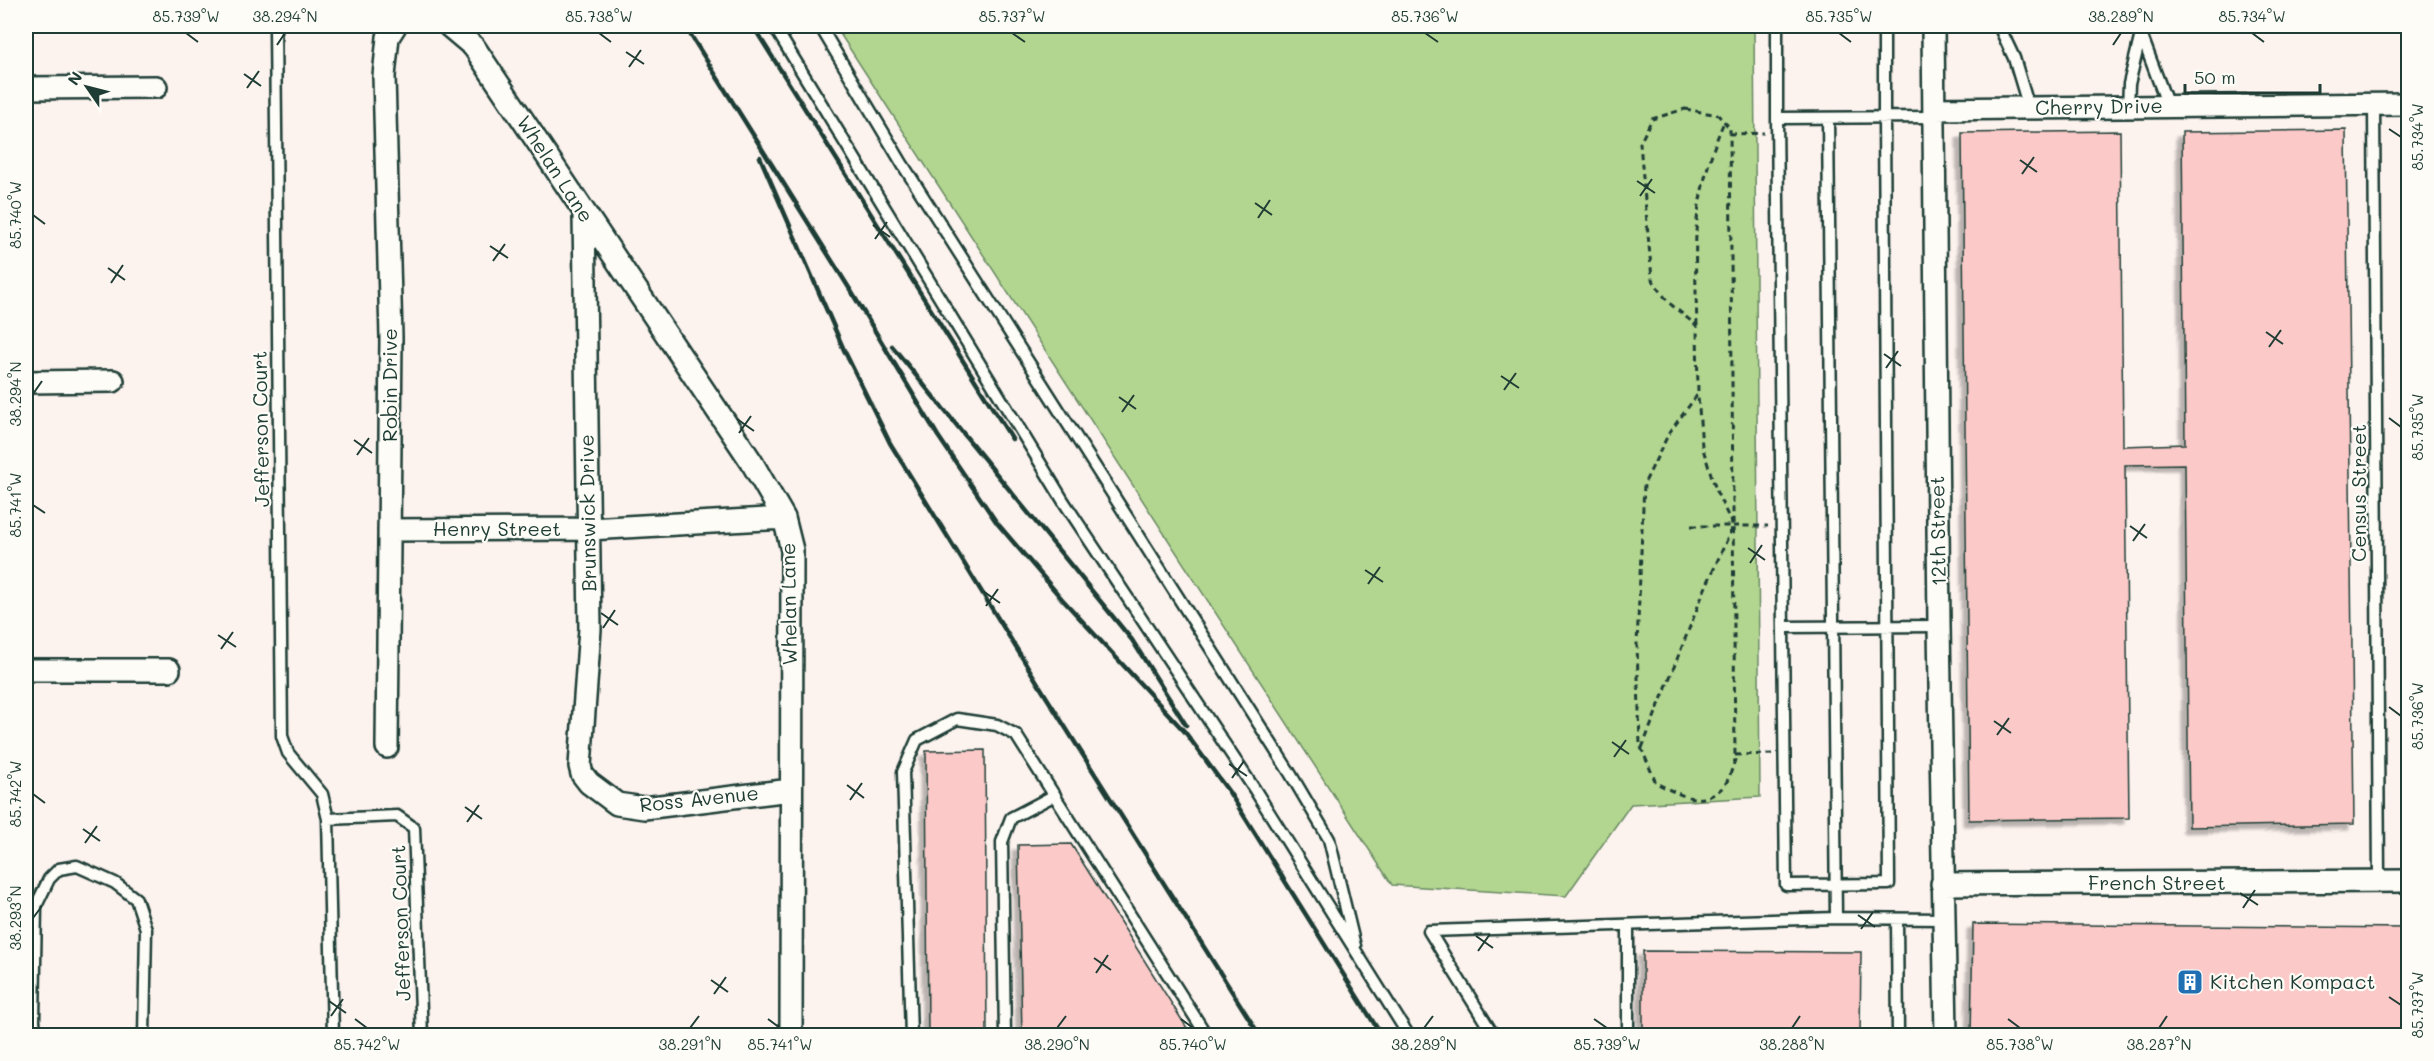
<svg xmlns="http://www.w3.org/2000/svg" width="2434" height="1061" viewBox="0 0 2434 1061" font-family="Mali,sans-serif">
  <style>
    .green { fill: #b2d590; stroke: #688962; stroke-width: 1.5 }
    .building { fill: #fac9c8; stroke: #1f3d34; stroke-width: 1.5; filter: url(#shadow) }
    .lines { fill: none; stroke-linecap: round; stroke-linejoin: round }
    .service-casing { stroke: #1f3d34; stroke-width: 15 }
    .minor-casing { stroke: #1f3d34; stroke-width: 26 }
    .path { stroke: #1f3d34; stroke-width: 3; stroke-dasharray: 6 4.5; stroke-linecap: butt }
    .service { stroke: #fdfcf7; stroke-width: 10 }
    .minor { stroke: #fdfcf7; stroke-width: 21 }
    .rail { stroke: #1f3d34; stroke-width: 4.5 }
    .ticks { fill: none; stroke: #1f3d34; stroke-width: 2 }
    .labels { text-anchor: middle; stroke-width: 4.5; stroke-linejoin: round; paint-order: stroke }
    .street-label { font-size: 20px; fill: #1f3d34; stroke: #fdfcf7 }
    .poi-label { font-size: 20px; fill: #1f3d34; stroke: #fdfcf7; text-anchor: start }
    .neatline { fill: none; stroke: #1f3d34; stroke-width: 2 }
    .ticks-label { font-size: 15px; text-anchor: middle; fill: #1f3d34 }
  </style>
  <defs>
    <filter id="shadow"><feDropShadow dx="-5.5" dy="5.5" stdDeviation="1.5" flood-color="#0004"/></filter>
  </defs>
  <rect width="100%" height="100%" fill="#fcf2ee"/>
  <filter id="ink" filterUnits="userSpaceOnUse"><feTurbulence type="fractalNoise" baseFrequency=".0167" numOctaves="2"/><feDisplacementMap in="SourceGraphic" scale="12" xChannelSelector="R" yChannelSelector="G"/><feConvolveMatrix kernelMatrix="1 2 1 2 8 2 1 2 1" color-interpolation-filters="sRGB"/></filter>
  <g filter="url(#ink)">
    <path class="green" d="M835,26H1754L1760,797L1631,804L1566,896L1392,885Z"/>
    <path class="building" d="M2346,130L2354,824L2189,827L2185,464L2125,465L2129,818L1969,820L1962,133L2120,131L2123,446L2185,444L2182,132Z
      M985,750L987,1036H928L926,751Z
      M1071,844L1192,1036H1022L1018,845Z
      M1973,924L2408,928V1036H1971Z
      M1643,951L1861,952L1860,1036H1643Z"/>
    <g class="lines">
      <g class="service-casing">
        <path id="service" d="M275,26L282,736L288,753L322,794L328,819L333,1036
          M774,26L1064,502L1255,790L1409,1036
          M820,26L903,165L1290,773L1329,839L1355,946
          M1884,26V117L1889,884L1786,885L1777,118L1934,117
          M1999,26L2014,58L2029,108
          M2374,104L2379,882
          M2128,107L2129,84L2141,34L2168,106
          M1777,118V26
          M1828,118L1836,918L1943,919
          M1783,627L1939,626
          M328,819L397,816L414,828L422,1036
          M1897,919L1898,1036
          M1628,925V1036
          M36,1036L34,1021L36,906L49,879L59,869L77,866L115,883L136,899L146,929L144,1036
          M911,1036L903,772L917,740L957,719L997,725L1016,735L1207,1036
          M1005,1036L1002,842L1011,818L1055,795
          M1494,1036L1429,931L1836,918"/>
      </g>
      <g class="minor-casing">
        <path id="minor" d="M449,26L474,47L751,461L784,518L792,550L791,1036
          M1933,26L1939,626L1946,1036
          M26,88L156,87
          M1934,109L2408,104
          M584,215L590,629L580,766L582,774L589,783L617,804L644,808L791,790
          M26,382L113,381
          M389,530L589,529L784,518
          M26,670H169
          M387,747L391,337L384,76L388,37L395,26
          M1942,884L2408,881"/>
      </g>
      <path class="path" d="M1685,109L1718,115L1730,128L1735,760C1732,768 1729,781 1723,787C1701,809 1679,794 1656,783L1640,745L1637,644L1644,484L1669,433L1698,394L1697,326L1668,302L1652,279L1640,143L1652,119Z
        M1730,134L1764,133
        M1697,326C1696,295 1695,264 1696,234C1697,200 1710,153 1724,122
        M1691,526H1768
        M1642,748L1704,591L1733,526L1717,493L1702,446L1698,396
        M1735,755L1772,754"/>
      <use href="#service" class="service"/>
      <use href="#minor" class="minor"/>
      <path class="rail" d="M685,26L851,291L938,436L997,523L1062,599L1185,732L1229,792L1382,1036
        M753,26L1012,439
        M760,157L844,350L890,443L1047,698L1260,1036
        M892,346L1132,640L1186,725"/>
    </g>
  </g>
  <path class="ticks" d="M186,33L198,42M599,33L611,42M1012,33L1025,42M1425,33L1438,42M1839,33L1851,42M2252,33L2264,42M277,45L285,33M2113,45L2121,33M626,52L644,64M629,67L641,50M244,74L261,86M247,88L259,71M2389,129L2401,137M2020,160L2037,172M2022,174L2034,157M1637,181L1655,193M1640,196L1652,179M1255,203L1272,215M33,215L45,224M1258,218L1270,200M873,225L890,237M875,239L887,222M490,246L508,258M493,261L505,244M108,268L125,280M111,283L123,265M2266,332L2283,344M2269,347L2281,330M1884,354L1901,366M1886,368L1898,351M1501,376L1519,388M1504,390L1516,373M33,394L42,381M1119,397L1136,409M1122,412L1134,395M2389,418L2401,427M737,419L754,431M739,433L751,416M354,440L372,453M357,455L369,438M33,505L45,513M2130,526L2147,538M2133,541L2145,524M1748,548L1765,560M1750,563L1762,545M1365,570L1383,582M1368,584L1380,567M983,591L1000,603M986,606L998,589M601,613L618,625M603,628L615,610M218,635L236,647M221,649L233,632M2389,707L2401,716M1994,721L2011,733M1997,735L2009,718M1612,742L1629,754M1614,757L1626,740M1229,764L1247,776M1232,778L1244,761M847,785L864,798M33,794L45,803M850,800L862,783M465,807L482,819M467,822L479,805M83,829L100,841M85,843L97,826M2240,893L2258,905M2243,908L2255,890M1858,915L1875,927M33,918L42,906M1861,929L1873,912M1476,936L1493,948M1478,951L1490,934M1094,958L1111,970M1096,973L1108,955M711,980L728,992M714,994L726,977M2389,997L2401,1005M329,1001L346,1013M331,1016L343,999M355,1019L367,1028M768,1019L780,1028M1181,1019L1193,1028M1594,1019L1607,1028M2008,1019L2020,1028M690,1028L699,1016M1057,1028L1066,1016M1424,1028L1433,1016M1792,1028L1800,1016M2159,1028L2167,1016"/>
  <defs>
    <g id="building-square" transform="scale(1.35)"><rect x="-9" y="-9" width="18" height="18" rx="4" fill="#1f6fb2" stroke="#fdfcf7"/><path d="M-4-6H4V6H1V3H-1V6H-4ZM-2.5-4.3h1.7v1.8h-1.7ZM.8-4.3h1.7v1.8H.8ZM-2.5-1h1.7V.8h-1.7ZM.8-1h1.7V.8H.8Z" fill="#fff"/></g>
  </defs>
  <g fill-rule="evenodd">
    <use href="#building-square" x="2190" y="982"/>
  </g>
  <g class="labels">
    <g class="street-label">
      <text transform="translate(2099 107) rotate(-1)" y="7">Cherry Drive</text>
      <text transform="translate(555 169) rotate(57)" y="7">Whelan Lane</text>
      <text transform="translate(390 385) rotate(-90)" y="7">Robin Drive</text>
      <text transform="translate(261 429) rotate(-91)" y="7">Jefferson Court</text>
      <text transform="translate(2359 493) rotate(-90)" y="7">Census Street</text>
      <text transform="translate(588 513) rotate(-91)" y="7">Brunswick Drive</text>
      <text x="497" y="536">Henry Street</text>
      <text transform="translate(1938 531) rotate(-91)" y="7">12th Street</text>
      <text transform="translate(789 604) rotate(-91)" y="7">Whelan Lane</text>
      <text transform="translate(699 799) rotate(-6)" y="7">Ross Avenue</text>
      <text x="2157" y="890">French Street</text>
      <text transform="translate(401 923) rotate(-92)" y="7">Jefferson Court</text>
    </g>
    <g class="poi-label">
      <text x="2210" y="989">Kitchen Kompact</text>
    </g>
  </g>
  <rect width="2434" height="1061" fill="none" stroke="#fdfcf7" stroke-width="66"/>
  <g transform="translate(87 87) rotate(305)" stroke="#fdfcf7" stroke-width="4.5" paint-order="stroke">
  <path d="M0-4.5L10 22L0 15L-10 22Z" fill="#1f3d34"/>
  <text y="-9" font-size="16" font-weight="bold" text-anchor="middle" fill="#1f3d34">N</text>
  </g>
  <path d="M2185 84v9h135v-9" fill="none" stroke="#1f3d34" stroke-width="3"/>
  <text x="2194" y="84" font-size="18" fill="#1f3d34" stroke="#fdfcf7" stroke-width="4.5" paint-order="stroke">50 m</text>
  <rect x="33" y="33" width="2368" height="995" class="neatline"/>
  <g class="ticks-label">
    <text x="186" y="22">85.739°W</text>
    <text x="285" y="22">38.294°N</text>
    <text x="599" y="22">85.738°W</text>
    <text x="1012" y="22">85.737°W</text>
    <text x="1425" y="22">85.736°W</text>
    <text x="1839" y="22">85.735°W</text>
    <text x="2121" y="22">38.289°N</text>
    <text x="2252" y="22">85.734°W</text>
    <text transform="translate(2418 137) rotate(-90)" y="5">85.734°W</text>
    <text transform="translate(16 215) rotate(-90)" y="5">85.740°W</text>
    <text transform="translate(16 394) rotate(-90)" y="5">38.294°N</text>
    <text transform="translate(2418 427) rotate(-90)" y="5">85.735°W</text>
    <text transform="translate(16 505) rotate(-90)" y="5">85.741°W</text>
    <text transform="translate(2418 716) rotate(-90)" y="5">85.736°W</text>
    <text transform="translate(16 794) rotate(-90)" y="5">85.742°W</text>
    <text transform="translate(16 918) rotate(-90)" y="5">38.293°N</text>
    <text transform="translate(2418 1005) rotate(-90)" y="5">85.737°W</text>
    <text x="367" y="1050">85.742°W</text>
    <text x="690" y="1050">38.291°N</text>
    <text x="780" y="1050">85.741°W</text>
    <text x="1057" y="1050">38.290°N</text>
    <text x="1193" y="1050">85.740°W</text>
    <text x="1424" y="1050">38.289°N</text>
    <text x="1607" y="1050">85.739°W</text>
    <text x="1792" y="1050">38.288°N</text>
    <text x="2020" y="1050">85.738°W</text>
    <text x="2159" y="1050">38.287°N</text>
  </g>
</svg>
